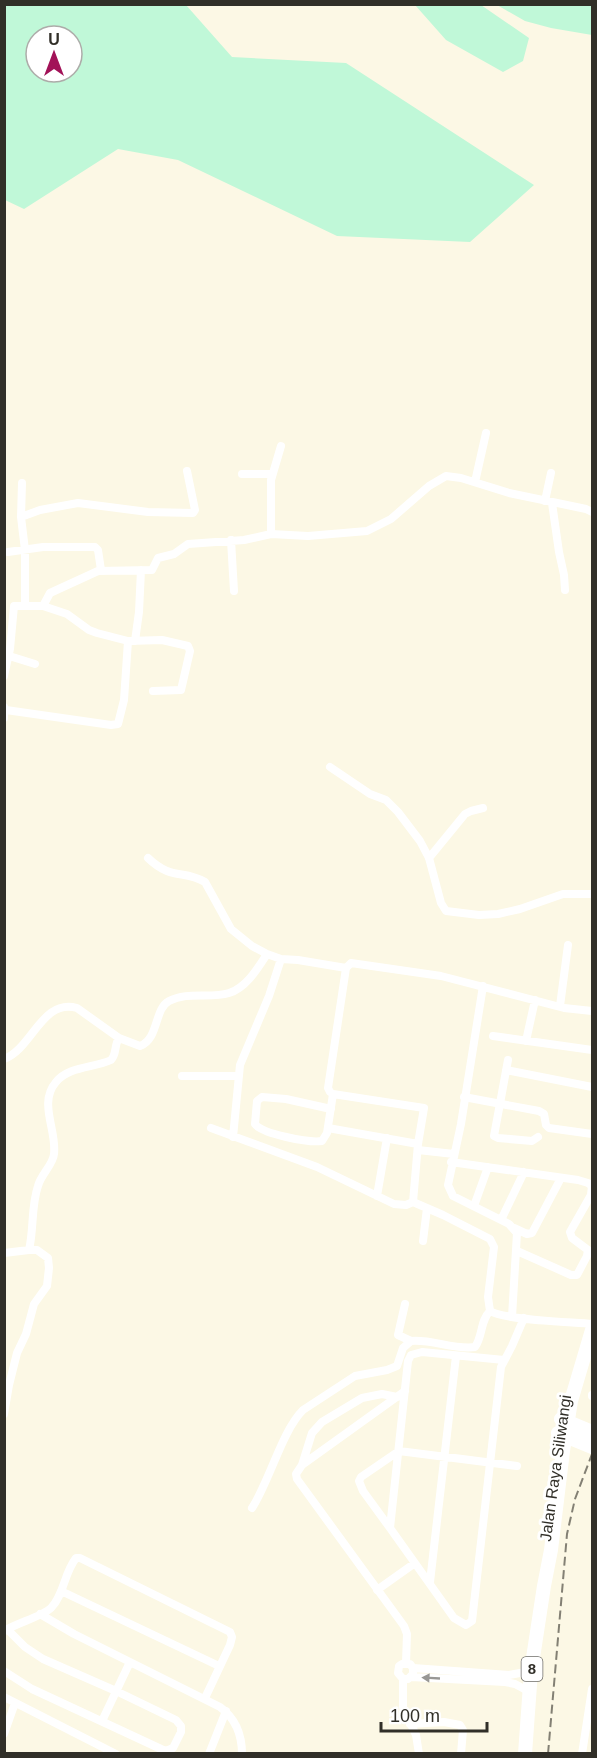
<svg xmlns="http://www.w3.org/2000/svg" width="597" height="1758" viewBox="0 0 597 1758" font-family="Helvetica,sans-serif">
  <style>
    .green { fill: #c0f8d8; fill-rule: evenodd }
    .lines { fill: none; stroke-linecap: round; stroke-linejoin: round }
    .street { stroke: #fff; stroke-width: 8 }
    .highway { stroke: #fff; stroke-width: 14 }
    .rail { stroke: #838074; stroke-width: 2; stroke-dasharray: 9 4.5; stroke-linecap: butt }
    .oneway { fill: #989794 }
    .labels { text-anchor: middle; stroke-width: 6; stroke-linejoin: round; paint-order: stroke }
    .shield { fill: #fff; stroke: #6f6d68; stroke-width: 1.5 }
    .shield-label { font-size: 15px; font-weight: bold; fill: #312f28 }
    .street-label { font-size: 16px; fill: #312f28; stroke: #fff }
  </style>
  <rect width="100%" height="100%" fill="#fcf8e5"/>
  <path class="green" d="M4,5H186L232,57L346,63L534,185L470,242L337,236L178,160L118,149L24,209L5,200ZM36,36H72V72H36Z
    M464,5H481L529,38L523,61L503,72L446,40L415,5Z
    M497,5H592V35L551,28L525,21Z"/>
  <g class="lines">
    <path class="street" d="M242,474H272
      M475,482L486,433
      M22,483L21,517L25,550V605
      M545,501L551,473
      M552,503L559,552L564,575L565,590
      M21,517L40,510L78,503L148,512L193,513L195,510L187,471
      M271,534V480L281,446
      M231,540L234,591
      M8,552L43,547H95L98,550L101,570
      M43,606L67,614L89,630L97,633L128,641L162,640L188,646L190,651L181,690L153,691
      M135,641L139,612L141,570
      M6,655L35,664
      M4,676L10,649L14,606H43L50,593L98,571L152,570L158,558L174,554L188,544L244,540L271,534L308,536L367,531L391,519L429,486L446,476L461,478L509,493L586,509L592,512
      M4,707V718
      M6,710L111,725L118,724L124,700L128,641
      M330,767L370,794L386,800L398,812L420,841L429,858L441,903L446,911L479,915L498,914L520,909L563,894H592
      M148,858C172,881 183,869 205,882L231,929L252,946L267,954
      M429,858L465,814L471,811L483,808
      M483,986L461,1124L448,1185L453,1196L509,1224L517,1233L512,1317
      M560,1006L568,945
      M592,1011L564,1008L441,976L351,963L346,968L328,1088L330,1092L333,1094L424,1108L418,1144L413,1202L443,1215L490,1239L494,1247L488,1297L490,1311C504,1320 572,1322 592,1324
      M493,1036L592,1050
      M526,1041L535,1000
      M4,1059C32,1049 42,998 77,1008L119,1038L140,1046C159,1039 154,1009 169,1001C188,991 210,999 229,993C246,988 258,968 267,954L281,959L298,960L346,968
      M508,1060L494,1136L498,1138L532,1141L538,1137
      M506,1070L592,1087
      M182,1076H238
      M464,1097L539,1111L544,1114L546,1125L549,1128L592,1134
      M331,1109L286,1099L262,1097L257,1101L255,1124C262,1134 309,1143 322,1141L327,1133L333,1094
      M211,1128L317,1167L394,1204L406,1205L413,1202
      M328,1128L418,1144
      M233,1137L240,1065L269,996L281,959
      M418,1150L454,1154
      M451,1162L578,1180L588,1183L592,1186L591,1195L570,1232L572,1238L588,1250L587,1256L577,1275H571L517,1251
      M377,1196L387,1138
      M474,1206L488,1167
      M501,1220L524,1172
      M514,1228L527,1234L532,1233L561,1178
      M423,1241L427,1208
      M4,1253L29,1250
      M405,1304L398,1335L411,1341
      M504,1360L422,1352L411,1355L408,1361L390,1528L454,1618L466,1625L472,1621L501,1367L512,1346L524,1318
      M405,1391L302,1465L296,1474L297,1479L404,1626L407,1634L406,1663
      M592,1396V1395
      M4,1414L9,1385L17,1353L26,1334L34,1304L47,1286L49,1268L48,1258L37,1250H29C34,1229 31,1206 38,1186C41,1174 53,1165 54,1154C57,1130 38,1103 56,1082C69,1066 94,1068 111,1060C117,1054 114,1045 119,1038
      M302,1465L312,1433L322,1422L362,1398L382,1394L397,1397
      M252,1508C270,1480 282,1431 303,1410L355,1376L387,1370L397,1366L403,1348L411,1341C432,1339 454,1350 475,1347C483,1336 480,1321 490,1311
      M390,1528L363,1491L359,1481L361,1477L399,1451L517,1466
      M430,1582L456,1356
      M377,1590L415,1563
      M61,1591L219,1666
      M40,1614L74,1634L220,1707C235,1718 242,1735 242,1754
      M4,1631C17,1623 43,1616 51,1608C64,1595 64,1573 76,1558H80L230,1632L232,1637L230,1645L205,1698
      M413,1668L509,1675L531,1671
      M4,1671L32,1689L161,1749L166,1751L173,1748L181,1732V1726L176,1720L116,1691L43,1659L25,1647L7,1629
      M411,1677L505,1682L515,1684L530,1692
      M403,1679H408L413,1674V1668L410,1664H402L399,1666L398,1673L403,1679V1707L416,1735L419,1754
      M4,1697L116,1754
      M102,1721L130,1662
      M410,1724L444,1722L460,1725L463,1730L461,1754
      M4,1734L15,1703
      M209,1754L226,1711
      M582,1754L592,1689"/>
    <path class="highway" d="M561,1419L592,1432
      M558,1433L592,1447
      M525,1754L531,1671L544,1586L551,1550L563,1451L571,1401L592,1330"/>
    <path class="rail" d="M548,1754L567,1534L575,1499L592,1454"/>
  </g>
  <defs><path id="oneway-solid" d="M-6-.8H1V-3.2L6.5 0L1 3.2V.8H-6Z" transform="scale(1.5)"/></defs>
  <use class="oneway" href="#oneway-solid" transform="translate(431 1678) rotate(-177)"/>
  <g class="labels">
    <rect class="shield" x="521.5" y="1657" width="21" height="24" rx="4.5"/>
    <g class="shield-label">
      <text x="532" y="1674">8</text>
    </g>
    <g class="street-label">
      <text transform="translate(555 1468) rotate(-82)" y="6">Jalan Raya Siliwangi</text>
    </g>
  </g>
  <rect width="597" height="1758" fill="none" stroke="#312f28" stroke-width="12"/>
  <g transform="translate(54 54)"><circle r="28" fill="#ffffff" stroke="#adaca9" stroke-width="1.5"/>
  <path d="M0-4.5L10 22L0 15L-10 22Z" fill="#a21258"/>
  <text y="-9" font-size="16" font-weight="bold" text-anchor="middle" fill="#312f28">U</text>
  </g>
  <path d="M381 1722v9h106v-9" fill="none" stroke="#312f28" stroke-width="3"/>
  <text x="390" y="1722" font-size="18" fill="#312f28" stroke="#ffffff" stroke-width="4.5" paint-order="stroke">100 m</text>
</svg>
